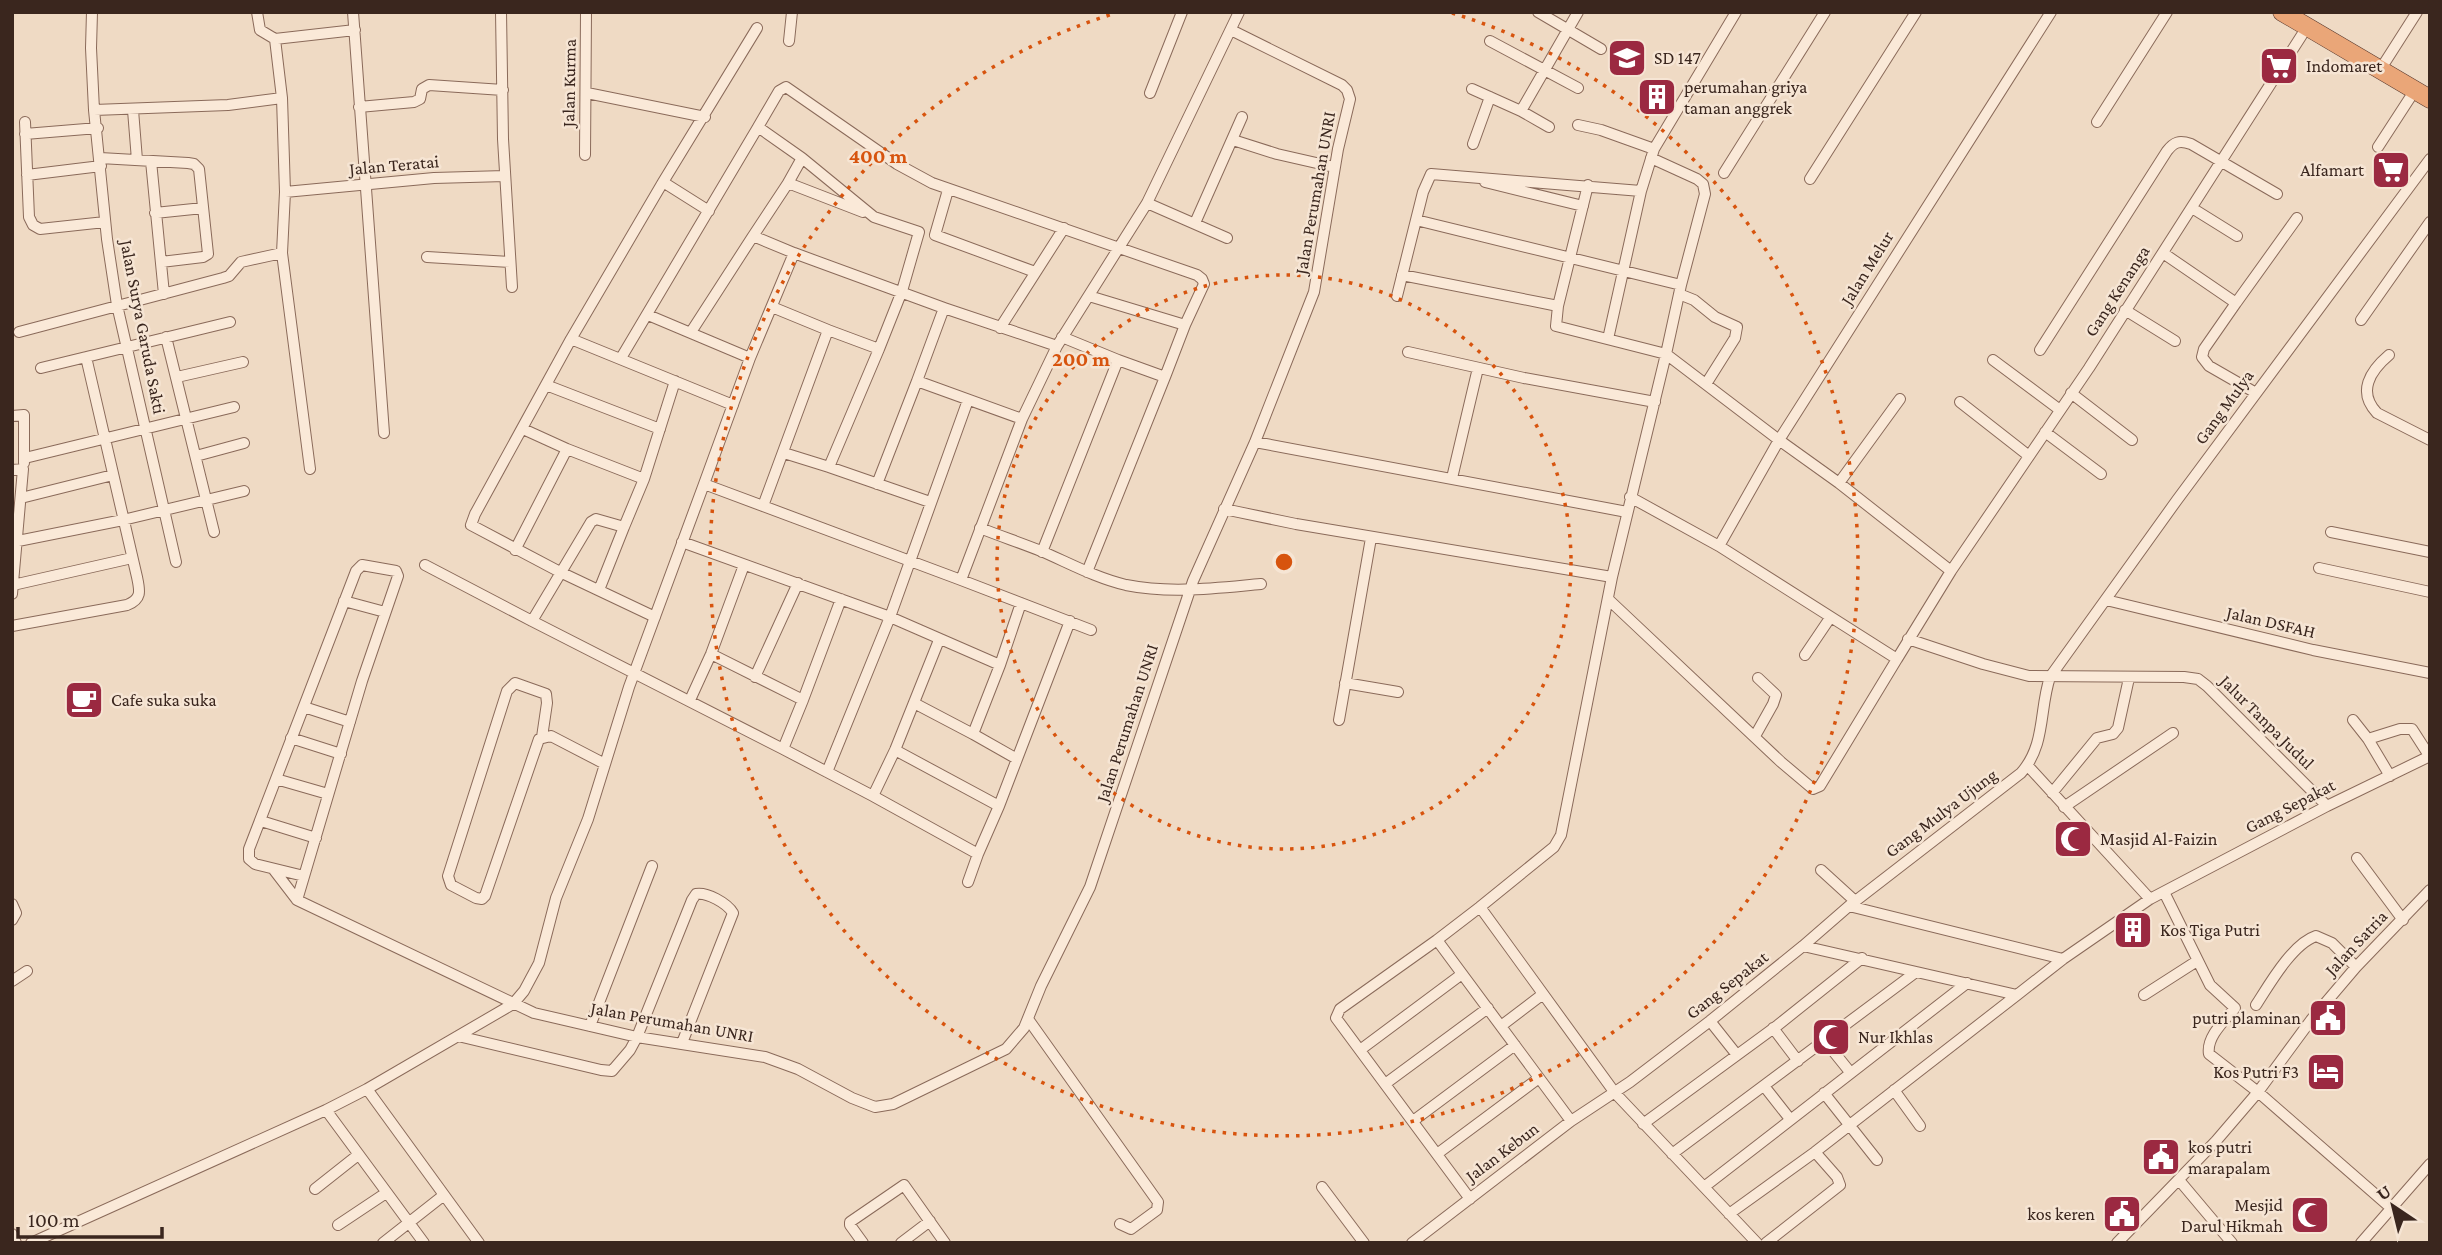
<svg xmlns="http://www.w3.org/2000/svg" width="2442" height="1255" viewBox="0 0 2442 1255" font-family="'Crimson Pro',serif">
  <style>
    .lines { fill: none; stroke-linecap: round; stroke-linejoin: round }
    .minor-casing { stroke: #8a6a5a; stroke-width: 12 }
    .trunk-casing { stroke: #58392e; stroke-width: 19 }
    .minor { stroke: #fae9d8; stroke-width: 10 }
    .trunk { stroke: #eaa678; stroke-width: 18 }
    .ring { fill: none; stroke: #d7540e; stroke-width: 3.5; stroke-dasharray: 3.5 7 }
    .labels { text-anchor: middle; stroke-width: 5; stroke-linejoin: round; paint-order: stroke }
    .poi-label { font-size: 18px; fill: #3a261e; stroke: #f6e5d4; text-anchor: start }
    .street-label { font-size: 18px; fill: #3a261e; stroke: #f6e5d4 }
    .centre { fill: #d7540e; stroke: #f6e5d4; stroke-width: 3.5 }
    .ring-label { font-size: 21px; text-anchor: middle; font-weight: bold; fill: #d7540e; stroke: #f6e5d4; stroke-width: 5; stroke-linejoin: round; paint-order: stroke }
  </style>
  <rect width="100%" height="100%" fill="#efdac4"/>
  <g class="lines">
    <g class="minor-casing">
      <path id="minor" d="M92,12L91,48L94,110L107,239L117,305L176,562
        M257,12L260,30L275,39L355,30
        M353,12L384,433
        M501,12L503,139L512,287
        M1538,12L1601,49
        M275,39L282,98L285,192L282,253L310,469
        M789,41L792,12
        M1490,41L1578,88
        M2380,70L2417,12
        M1472,89L1521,111L1578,12
        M587,93L705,117
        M1150,93L1182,12
        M359,107L414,102L420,99L422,89L429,85L503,90
        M94,110L228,105L282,98
        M133,110L137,160
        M1521,111L1549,127
        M25,122L29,217L33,225L40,229L105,222
        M2097,122L2167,12
        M1578,125L1601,130L1654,149
        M758,127L779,91L786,87L897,164L932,183L1197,275L1202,279L1204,284L1185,325L1165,377
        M25,134L98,128
        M1233,140L1277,154L1334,167
        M1473,144L1490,97
        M2378,147L2415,90
        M585,155L586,12
        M100,158L188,163L194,164L199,169L208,254L203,257L161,262
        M151,161L164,294
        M1724,173L1825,12
        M27,175L101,166
        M1810,179L1916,12
        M663,182L709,211
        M1485,182L1583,206
        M788,183L802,158
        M1588,185L1558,306L1556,326L1666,354L1779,440L1839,483L1951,571L1897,659
        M948,190L935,235L1035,272
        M285,192L434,178L505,176
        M1147,203L1227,238
        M2192,208L2237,236
        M155,213L203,208
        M1416,220L1681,285
        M1195,223L1242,117
        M753,236L788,183L863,212
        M2163,253L2236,303L2297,218
        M427,257L510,262
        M1402,275L1558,306
        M1679,294L1694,300L1715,317L1737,327L1735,338L1706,384
        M1089,296L1185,325
        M1397,296L1423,192L1431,174L1641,191
        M2236,303L2204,349L2202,357L2209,366L2256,393
        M772,307L828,330
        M2125,310L2175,341
        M648,315L750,358
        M2361,320L2430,222
        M1000,328L1064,228
        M19,332L223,278L229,276L241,262L282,253
        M691,332L753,236L794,253
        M166,337L214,532
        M571,339L475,514L471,525L560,572L655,617
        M1608,339L1641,191L1654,149L1736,12
        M2040,350L2167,151C2174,142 2179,140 2191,144L2277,194
        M1408,352L1524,378L1655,402
        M2389,355C2370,371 2357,392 2377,413L2430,440
        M621,358L758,127L802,158L874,217L919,232L902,291L879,349L828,330L763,506
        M1993,360L2060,410
        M41,368L230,322
        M177,377L243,362
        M917,381L944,308
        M546,385L660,429
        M2071,393L2132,440
        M1960,402L2029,456
        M733,405L571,339L663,182L757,28
        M12,416L24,415V463
        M523,429L567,449L644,479L624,527
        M2045,432L2101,474
        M1255,442L1627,512
        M784,453L829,467L930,502
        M196,456L244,443
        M25,458L234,407
        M829,467L879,349
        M12,470L23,469L12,594
        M1452,478L1478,368
        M644,479L675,381
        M1839,483L1900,399
        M704,484L750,358L794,253L944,308L1057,346
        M877,484L917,381L1022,419
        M21,498L113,475
        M1224,509L1296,524L1612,577
        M980,528C1000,536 1021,543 1041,551C1069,563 1096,578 1126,585C1171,594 1216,588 1261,584
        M2331,532L2430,552
        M18,541L123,520L244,491
        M682,542L890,617L968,400
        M1719,546L1779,440L2051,12
        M515,550L567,449
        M1042,552L1118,360L1062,337
        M425,565L532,621
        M2319,568L2430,592
        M1951,571L2089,368L2307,27
        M1087,572L1165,377L1118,360
        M961,580L1091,630
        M13,585L132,558
        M599,590L624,527L596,519L591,522L532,621L783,749L803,700L711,654
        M1608,599L1781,762L1813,789L1820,786L1897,659L1719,546L1630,497
        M2106,600L2313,650L2430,673
        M344,601L385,612
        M12,626L127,605C142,599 140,591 137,577L86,357
        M1908,639L1983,664L2029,676L2184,677L2198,679L2207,686L2327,806
        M1805,655L1830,618
        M755,677L798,583
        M1345,683L1398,692
        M690,700L711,654L744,565
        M803,700L841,599
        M914,703L973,734L1000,665
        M304,707L350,722
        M1339,720L1371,538
        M2353,720L2368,739L2400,729H2412L2430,757
        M973,734L1017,759L999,806
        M1755,736L1773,704L1776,695L1758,678
        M542,737L547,703L546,694L515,683L507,691L448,876L451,885L476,898L482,899L485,896L539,739L551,736L605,764
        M291,738L341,754
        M2368,739L2390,776
        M783,749L827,772L890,617L1000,665L1021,603
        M895,750L999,806L978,854
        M1017,759L1070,621
        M2028,766L2150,899
        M827,772L873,796L895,750L939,640
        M276,779L328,794
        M2052,793L2097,738L2113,734L2118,728L2129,678
        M873,796L978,854L968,882
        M2064,807L2173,733
        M261,821L316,838
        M2357,858L2403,920
        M274,870L297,900
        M1821,870L1855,901
        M304,876L255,864L249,859V849L356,571L362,565L396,571L398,576L362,681L297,900L534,1013L637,1037L765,1057L798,1069L852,1098L875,1107L893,1104L1006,1049L1024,1028L1041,986L1090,887L1193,581L1255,442L1314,292L1338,149L1350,99L1347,90L1342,85L1231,30
        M2164,892L2210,985L2235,1008C2225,1020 2206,1037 2209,1054L2258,1092L2391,1208
        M12,904L16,913L12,920
        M1849,906L2063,959
        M1480,907L1554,847L1561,835L1612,577L1666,354L1681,285L1705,194L1703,184L1697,179L1651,158
        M1437,940L1480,907L1615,1093L1757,1243
        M1803,946L2017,995L2063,959L2150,899L2327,806L2430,756
        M12,981L27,971
        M2144,995L2197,961
        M2256,1005C2269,985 2292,944 2316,936L2332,943L2356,967
        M1028,1019L1158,1202L1157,1210L1131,1229L1120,1224
        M1710,1021L1737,1055
        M590,1026L652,866
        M1501,1026L1543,994
        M1773,1028L1798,1061
        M458,1036L601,1070L612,1071L630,1050L637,1037L692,900L696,894C707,892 727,903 733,913L682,1043
        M1825,1041L1850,1072
        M1360,1050L1462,974
        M1385,1084L1488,1008
        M1764,1086L1790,1119
        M367,1089L479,1243
        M1894,1090L1920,1126
        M1824,1093L1877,1160
        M326,1110L424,1243
        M1413,1121L1515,1045
        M1643,1124L1778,1025L1862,958
        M1437,1154L1539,1078
        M1672,1154L1916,972
        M2179,1180L2232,1243
        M1322,1187L1364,1243
        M1704,1187L1967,983
        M315,1189L358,1155
        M1470,1199L1336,1018L1340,1009L1437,940L1571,1121
        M1729,1214L1815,1152L2017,995
        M338,1225L386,1193
        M12,1234L16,1243
        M31,1243L326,1110L367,1089L513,1004L524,991L539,963L556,898L588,819L629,687L704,484L961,580L1022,419L1057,346L1147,203L1239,12
        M383,1243L444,1195
        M863,1243L850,1225V1222L904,1185L945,1243
        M901,1243L930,1221
        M1412,1243L1571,1121L1630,1082L1710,1021L1803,946L1849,906L2021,773C2046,745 2039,710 2050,677L2177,500L2430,159
        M1766,1243L1840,1185L1837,1177L1815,1152
        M2117,1243L2216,1141L2258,1092L2311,1020L2356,967L2430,890
        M2361,1243L2430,1164"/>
    </g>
    <g class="trunk-casing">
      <path id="trunk" d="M2282,12L2430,99"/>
    </g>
    <use href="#minor" class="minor"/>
    <use href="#trunk" class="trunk"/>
  </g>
  <g class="ring">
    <circle cx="1284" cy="562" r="287"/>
    <path d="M1452 13A574 574 0 1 1 1116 13"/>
  </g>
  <defs>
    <g id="school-square" transform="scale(2.0125)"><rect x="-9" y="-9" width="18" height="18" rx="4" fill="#9b2941" stroke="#f6e5d4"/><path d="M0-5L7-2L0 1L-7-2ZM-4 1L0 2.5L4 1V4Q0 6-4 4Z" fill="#fff"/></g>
    <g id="supermarket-square" transform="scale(2.0125)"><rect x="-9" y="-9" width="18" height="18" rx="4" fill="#9b2941" stroke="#f6e5d4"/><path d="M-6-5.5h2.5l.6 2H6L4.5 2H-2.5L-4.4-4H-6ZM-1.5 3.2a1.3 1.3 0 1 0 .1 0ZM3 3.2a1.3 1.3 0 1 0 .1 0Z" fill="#fff"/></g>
    <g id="building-square" transform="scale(2.0125)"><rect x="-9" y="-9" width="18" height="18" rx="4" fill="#9b2941" stroke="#f6e5d4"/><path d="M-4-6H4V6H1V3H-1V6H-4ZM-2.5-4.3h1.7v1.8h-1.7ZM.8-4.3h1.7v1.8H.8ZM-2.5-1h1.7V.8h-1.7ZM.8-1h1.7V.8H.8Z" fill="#fff"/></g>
    <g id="cafe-square" transform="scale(2.0125)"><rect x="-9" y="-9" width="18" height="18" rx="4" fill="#9b2941" stroke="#f6e5d4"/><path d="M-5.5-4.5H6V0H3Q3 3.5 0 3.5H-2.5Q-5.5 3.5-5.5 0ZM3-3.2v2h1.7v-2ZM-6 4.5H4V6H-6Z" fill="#fff"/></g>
    <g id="mosque-square" transform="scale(2.0125)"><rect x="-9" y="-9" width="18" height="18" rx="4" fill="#9b2941" stroke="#f6e5d4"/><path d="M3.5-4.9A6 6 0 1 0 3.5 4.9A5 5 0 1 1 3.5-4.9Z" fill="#fff"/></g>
    <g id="civic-square" transform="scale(2.0125)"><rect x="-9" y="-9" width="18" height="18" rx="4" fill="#9b2941" stroke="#f6e5d4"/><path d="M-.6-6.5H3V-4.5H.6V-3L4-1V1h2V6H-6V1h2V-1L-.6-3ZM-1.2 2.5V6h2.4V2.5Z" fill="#fff"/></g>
    <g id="hotel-square" transform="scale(2.0125)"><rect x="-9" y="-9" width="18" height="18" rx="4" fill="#9b2941" stroke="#f6e5d4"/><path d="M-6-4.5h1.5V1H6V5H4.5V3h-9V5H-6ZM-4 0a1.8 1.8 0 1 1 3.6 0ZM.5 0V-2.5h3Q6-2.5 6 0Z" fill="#fff"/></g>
  </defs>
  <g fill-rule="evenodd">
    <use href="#school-square" x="1627" y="58"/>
    <use href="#supermarket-square" x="2279" y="66"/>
    <use href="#building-square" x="1657" y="97"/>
    <use href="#supermarket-square" x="2391" y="170"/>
    <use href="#cafe-square" x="84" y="700"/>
    <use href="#mosque-square" x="2073" y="839"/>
    <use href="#building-square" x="2133" y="930"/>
    <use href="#civic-square" x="2328" y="1018"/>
    <use href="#mosque-square" x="1831" y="1037"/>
    <use href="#hotel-square" x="2326" y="1072"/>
    <use href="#civic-square" x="2161" y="1157"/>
    <use href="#civic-square" x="2122" y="1214"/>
    <use href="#mosque-square" x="2310" y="1215"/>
  </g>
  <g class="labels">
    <g class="poi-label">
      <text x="1654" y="64">SD 147</text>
      <text x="2306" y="72">Indomaret</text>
      <text x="1684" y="93">perumahan griya<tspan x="1684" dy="21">taman anggrek</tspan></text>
      <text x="2364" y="176" text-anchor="end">Alfamart</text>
      <text x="111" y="706">Cafe suka suka</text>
      <text x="2100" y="845">Masjid Al-Faizin</text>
      <text x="2160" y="936">Kos Tiga Putri</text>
      <text x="2301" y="1024" text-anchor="end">putri plaminan</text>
      <text x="1858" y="1043">Nur Ikhlas</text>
      <text x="2299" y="1078" text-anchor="end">Kos Putri F3</text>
      <text x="2188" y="1153">kos putri<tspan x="2188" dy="21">marapalam</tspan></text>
      <text x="2283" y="1211" text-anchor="end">Mesjid<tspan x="2283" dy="21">Darul Hikmah</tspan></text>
      <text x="2095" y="1220" text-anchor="end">kos keren</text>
    </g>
    <g class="street-label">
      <text transform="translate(569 83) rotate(-89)" y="6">Jalan Kurma</text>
      <text transform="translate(394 165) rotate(-5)" y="6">Jalan Teratai</text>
      <text transform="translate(1315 193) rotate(-80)" y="6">Jalan Perumahan UNRI</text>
      <text transform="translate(1867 268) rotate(-58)" y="6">Jalan Melur</text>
      <text transform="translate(2117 291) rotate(-57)" y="6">Gang Kenanga</text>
      <text transform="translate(143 327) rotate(79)" y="6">Jalan Surya Garuda Sakti</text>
      <text transform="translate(2224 407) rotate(-54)" y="6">Gang Mulya</text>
      <text transform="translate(2271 622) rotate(13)" y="6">Jalan DSFAH</text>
      <text transform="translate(2267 722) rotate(45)" y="6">Jalur Tanpa Judul</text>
      <text transform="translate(1127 723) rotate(-72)" y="6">Jalan Perumahan UNRI</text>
      <text transform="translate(2290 806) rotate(-27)" y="6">Gang Sepakat</text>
      <text transform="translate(1941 813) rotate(-37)" y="6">Gang Mulya Ujung</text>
      <text transform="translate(2356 943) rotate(-47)" y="6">Jalan Satria</text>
      <text transform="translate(1727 985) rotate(-38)" y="6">Gang Sepakat</text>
      <text transform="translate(672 1022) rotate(10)" y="6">Jalan Perumahan UNRI</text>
      <text transform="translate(1502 1152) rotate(-37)" y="6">Jalan Kebun</text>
    </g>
  </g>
  <circle cx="1284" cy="562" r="10" class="centre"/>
  <g class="ring-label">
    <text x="878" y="163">400 m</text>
    <text x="1081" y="366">200 m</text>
  </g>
  <rect width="2442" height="1255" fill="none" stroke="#3a261e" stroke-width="28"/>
  <g transform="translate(2393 1206) rotate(325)" stroke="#f6e5d4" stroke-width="5" paint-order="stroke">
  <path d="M0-5L12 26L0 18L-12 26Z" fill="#3a261e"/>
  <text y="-10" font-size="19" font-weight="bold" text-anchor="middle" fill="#3a261e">U</text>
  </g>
  <path d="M18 1227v10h144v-10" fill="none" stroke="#3a261e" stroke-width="3.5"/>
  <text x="28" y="1227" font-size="21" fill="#3a261e" stroke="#f6e5d4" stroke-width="5" paint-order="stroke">100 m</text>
</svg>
